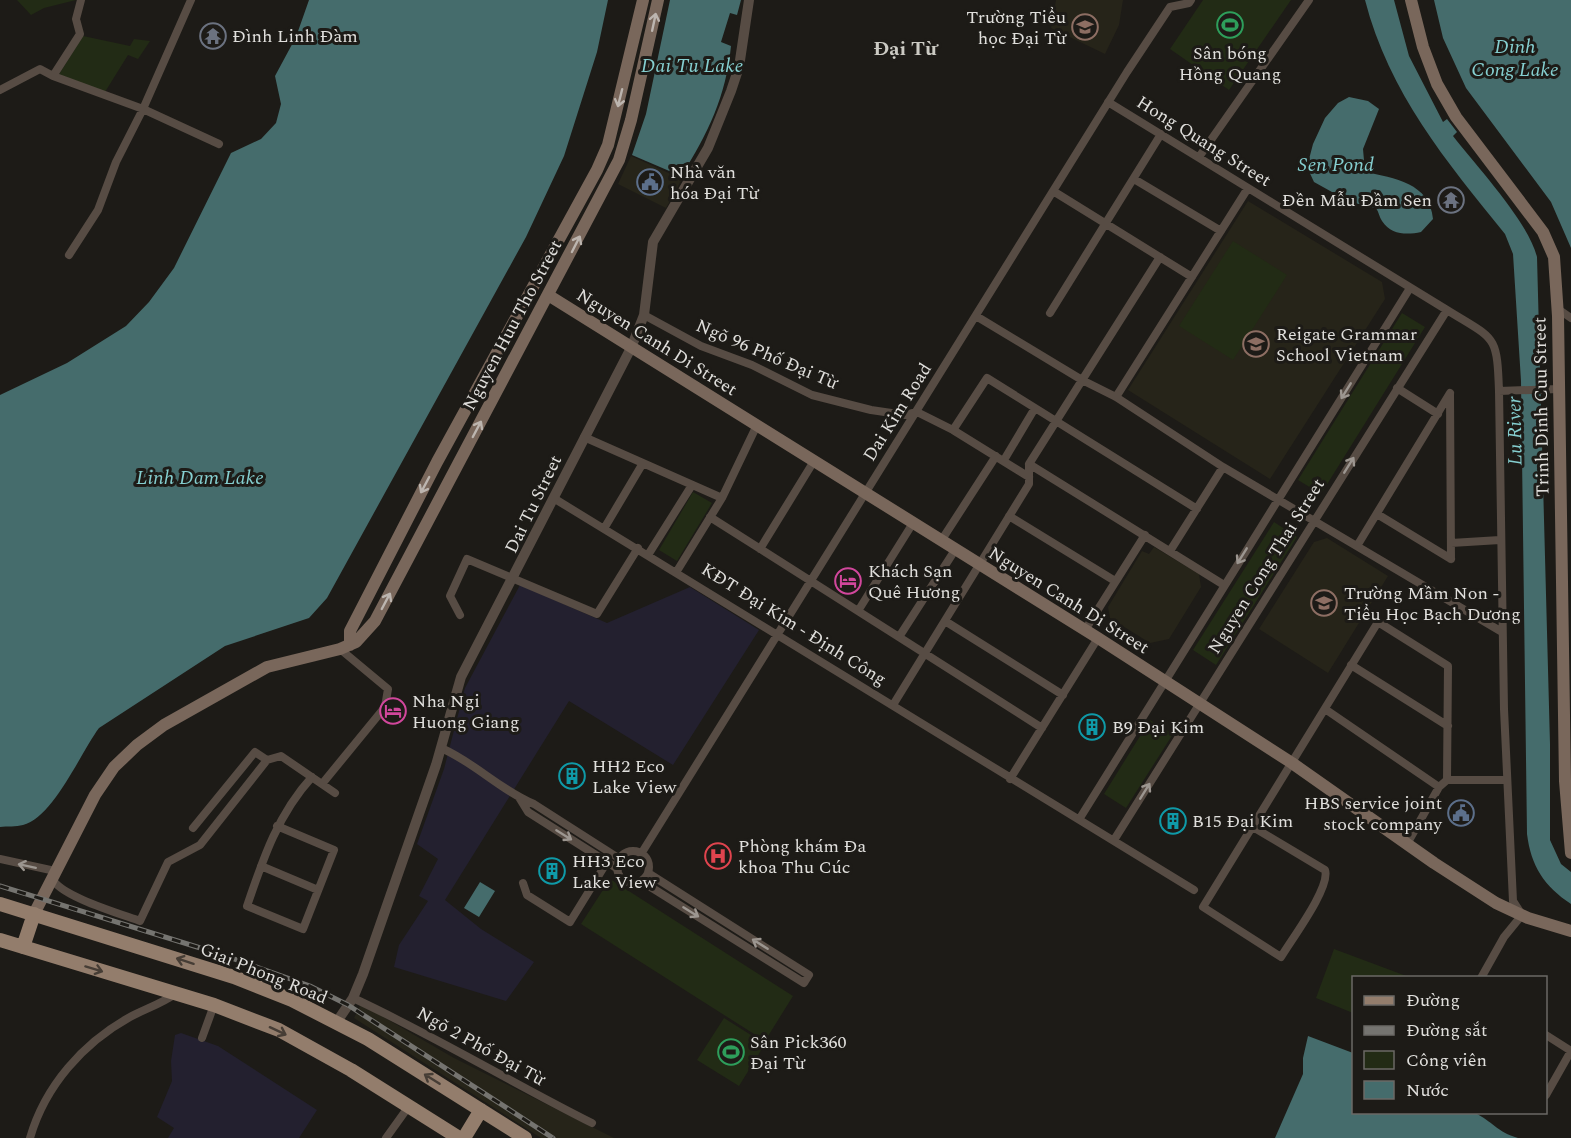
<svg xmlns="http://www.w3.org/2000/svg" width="1571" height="1138" viewBox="0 0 1571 1138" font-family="Spectral,serif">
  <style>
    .built { fill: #262419 }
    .industrial { fill: #23202f }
    .green { fill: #222b15 }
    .water { fill: #456c6c }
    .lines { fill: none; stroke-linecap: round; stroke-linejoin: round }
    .minor { stroke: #574c44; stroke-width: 8 }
    .tertiary { stroke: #574c44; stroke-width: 10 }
    .secondary { stroke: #79675b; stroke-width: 12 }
    .primary { stroke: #937d6c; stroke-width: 14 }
    .rail-casing { stroke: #757470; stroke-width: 5 }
    .rail { stroke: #1d1b17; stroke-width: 3; stroke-dasharray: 9; stroke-linecap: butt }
    .oneway { stroke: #bcb5af }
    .oneway2 { stroke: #9c9690 }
    .oneway3 { stroke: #463d35 }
    .labels { text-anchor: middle; stroke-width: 6; stroke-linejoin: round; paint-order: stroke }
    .poi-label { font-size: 18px; fill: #e0dfdc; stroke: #1d1b17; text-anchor: start }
    .street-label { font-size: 18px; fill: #e0dfdc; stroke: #1d1b17 }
    .water-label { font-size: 20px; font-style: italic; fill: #85cfd0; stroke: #1d1b17 }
    .neighbourhood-label { font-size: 20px; font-weight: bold; fill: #cbcac3; stroke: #1d1b17 }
  </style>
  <rect width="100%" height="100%" fill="#1d1b17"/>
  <path class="built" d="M1056,0H1123L1119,25L1105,54L1051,28Z
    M631,156L682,179L666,208L618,184Z
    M1248,201L1382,282L1385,299L1270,479L1128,390Z
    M1327,538L1388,576L1328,673L1259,629L1314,542Z
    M1154,547L1199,574L1201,587L1169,639L1150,643L1110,618L1108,607L1142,551L1149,554Z
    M361,1004L454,1058L614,1138H541L354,1018Z"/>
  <path class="industrial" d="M520,585L607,623L690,587L759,630L673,765L569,701L445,900L481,929L534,962L506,1001L394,967L399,945L428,901L419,896L438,859L417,844L444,769L465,688Z
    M181,1033L218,1046L317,1110L299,1138H168L174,1128L157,1117L172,1081L171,1061L175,1035Z"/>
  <path class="green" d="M17,0H76L44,8L31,15Z
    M1203,0H1291L1229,90L1170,49Z
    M83,36L130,46L134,39L150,41L138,59L128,55L105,92L58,76Z
    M1233,241L1287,275L1233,360L1179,326Z
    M1402,313L1425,327L1321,494L1298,480Z
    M693,492L712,503L677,561L659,550Z
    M1274,522L1297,537L1216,665L1193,650Z
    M1150,720L1173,734L1126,808L1104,794Z
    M610,879L793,996L765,1041L581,924Z
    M1334,949L1409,977L1354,978L1353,1013L1316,998Z
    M724,1018L765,1044L739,1086L697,1060Z"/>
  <path class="water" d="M309,0H608L597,52L564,156L526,237L327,598L309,618L225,646L99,728C81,752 53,818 23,825C16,827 7,826 0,827V395L67,363L126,326L149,302L174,268L231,153L261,139L276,123L281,104L275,76L296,37Z
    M670,0H741L737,15L730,13L721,42L731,46C726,96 708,134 681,176L632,155L646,114Z
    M1365,0H1394L1409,56L1443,122L1447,119L1457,132L1453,136C1477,167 1528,221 1537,257L1550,744V840L1561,864L1571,872V904C1544,886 1531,866 1527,834L1521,381L1513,254L1505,234C1446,161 1389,93 1365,0Z
    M1434,0H1571V248L1551,202L1466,88L1443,38Z
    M1349,97L1368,101L1379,109L1363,149L1365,172C1394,178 1430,183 1433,219L1421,232C1407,235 1391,235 1382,221C1379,217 1379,212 1376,208L1350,202L1314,182L1307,167L1313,144L1325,118L1338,103Z
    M480,882L495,891L479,917L464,908Z
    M1308,1036L1353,1053L1354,1112L1475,1113C1492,1121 1497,1132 1518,1138H1275L1303,1074V1058Z"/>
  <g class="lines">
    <path class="minor" d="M53,76L143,109L219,144
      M0,90L40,69L53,76L80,34L76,19L81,0
      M1108,102L1447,310C1495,340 1497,333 1499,391L1504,709L1513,901L1522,915L1504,937L1481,978
      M1199,157L1309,0
      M1134,179L1221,231
      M1053,191L1192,277
      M69,255L98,210L116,162L143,109L191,0
      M1558,309L1571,318
      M1050,313L1161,134
      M644,315L701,346L752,365L812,395L871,410L905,415L917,412L953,430L1029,477
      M976,316L1082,380L1116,397L1223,467L1502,632
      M1397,388L1438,414
      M1499,391L1559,389
      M1450,394L1451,559
      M1116,397L1248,188
      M953,430L987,378L1197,509
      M584,437L722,498
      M1004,460L1035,408
      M1029,464L1224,585
      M555,499L1194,890
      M1377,514L1451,559
      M1009,516L1115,581
      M710,517L1042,728
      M605,527L643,463
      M941,541L996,456
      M1451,543L1500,540
      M1357,546L1450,393
      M760,549L814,461
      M1170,551L1223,467
      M648,555L692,485
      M677,571L722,498L757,425
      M858,611L913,523
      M460,615L450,596L467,559L597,614L638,548
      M945,621L1063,695
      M1085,630L1145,535
      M899,637L955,550
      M1351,665L1448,726
      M893,705L1029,484V464L1160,257
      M1325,709L1439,787
      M441,748C474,762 500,790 534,804L620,859
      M1010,779L1098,638
      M322,784L385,707L388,689L340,649
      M520,799L528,812L618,869
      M1080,818L1410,288
      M277,826L334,850L303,929L247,906C263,859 278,814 312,777
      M1253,827L1325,870C1331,887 1291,940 1281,957L1203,907L1378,622L1448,666L1447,780
      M193,828L255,752L267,760
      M1114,840L1447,310
      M1407,844L1439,787L1447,780H1507
      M617 867a16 16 0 1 1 32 0a16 16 0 1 1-32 0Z
      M641,854L1127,72L1170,7L1189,3L1191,0
      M0,859L55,871
      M261,866L318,890
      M52,878C59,896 121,914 140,921L168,862L200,845L267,760L281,756L335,793
      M641,881L804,983L809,975L648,873
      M523,883L527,895L570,922L607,862
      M353,998C435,1036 512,1083 592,1123
      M1546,1035L1571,1051L1546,1095
      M202,1038L214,1005
      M30,1138C45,1086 83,1043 130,1017C145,1009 161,1004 175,994
      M386,1138L409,1106"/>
    <path class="tertiary" d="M336,1023L353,998L363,974L436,765L461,677L631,348L644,315L653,242L708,148L731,91L739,67L749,0"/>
    <path class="secondary" d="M1411,0L1423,47L1437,84L1456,117L1543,232L1554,257L1558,316L1565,781L1571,853
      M548,295L1098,638L1292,763L1434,863L1496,903L1528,918L1571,931
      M350,645V631L437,462L597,170L608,145L643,0
      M34,914L95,795L114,767L137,745L164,725L267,667L340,649L356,642L375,621L619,160L631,120L658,0"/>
    <path class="primary" d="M0,904L234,977L292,1000L368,1039L525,1138
      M0,940L214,1005L279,1030L351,1070L459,1138
      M23,947L34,914
      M464,1138L481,1110"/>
    <g class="rail-casing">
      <path id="rail" d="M0,886L223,955L310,986L348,1005L553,1138"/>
    </g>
    <use href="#rail" class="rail"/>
  </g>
  <defs><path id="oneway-shaft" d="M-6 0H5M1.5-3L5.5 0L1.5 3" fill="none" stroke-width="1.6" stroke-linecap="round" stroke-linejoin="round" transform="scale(1.5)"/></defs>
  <g class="oneway">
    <use href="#oneway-shaft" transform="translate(654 22) rotate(-78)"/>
    <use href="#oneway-shaft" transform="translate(620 98) rotate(104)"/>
    <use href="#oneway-shaft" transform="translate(576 244) rotate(-63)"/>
    <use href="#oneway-shaft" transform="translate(477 429) rotate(-62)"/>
    <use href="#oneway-shaft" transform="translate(425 485) rotate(118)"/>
    <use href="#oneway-shaft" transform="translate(386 601) rotate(-62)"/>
  </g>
  <g class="oneway2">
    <use href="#oneway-shaft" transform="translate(1346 391) rotate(122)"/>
    <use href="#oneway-shaft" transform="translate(1349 465) rotate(-58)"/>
    <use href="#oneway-shaft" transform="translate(1242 556) rotate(122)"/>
    <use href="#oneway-shaft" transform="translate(1145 791) rotate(-58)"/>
    <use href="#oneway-shaft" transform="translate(564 835) rotate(32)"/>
    <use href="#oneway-shaft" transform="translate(27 866) rotate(-168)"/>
    <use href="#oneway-shaft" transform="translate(691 912) rotate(32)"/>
    <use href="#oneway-shaft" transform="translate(760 944) rotate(-148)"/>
  </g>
  <g class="oneway3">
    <use href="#oneway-shaft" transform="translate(185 961) rotate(-162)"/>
    <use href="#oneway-shaft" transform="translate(94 969) rotate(17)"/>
    <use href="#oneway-shaft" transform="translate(278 1031) rotate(25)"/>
    <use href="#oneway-shaft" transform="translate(432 1079) rotate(-148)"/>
  </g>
  <defs>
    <g id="stadium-ring" transform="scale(1.35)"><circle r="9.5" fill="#1d1b17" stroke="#2e9e5b" stroke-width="1.5"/><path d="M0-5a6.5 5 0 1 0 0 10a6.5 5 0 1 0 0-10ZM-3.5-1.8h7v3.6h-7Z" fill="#2e9e5b"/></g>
    <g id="school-ring" transform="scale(1.35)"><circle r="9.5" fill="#1d1b17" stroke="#8d6e63" stroke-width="1.5"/><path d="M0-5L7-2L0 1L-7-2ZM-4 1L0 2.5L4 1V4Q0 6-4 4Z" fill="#8d6e63"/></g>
    <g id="temple-ring" transform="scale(1.35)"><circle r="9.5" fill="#1d1b17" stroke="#6b7280" stroke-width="1.5"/><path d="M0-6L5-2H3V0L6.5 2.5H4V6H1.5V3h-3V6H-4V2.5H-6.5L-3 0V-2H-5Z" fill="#6b7280"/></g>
    <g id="civic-ring" transform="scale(1.35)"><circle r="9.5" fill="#1d1b17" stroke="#5c6f8a" stroke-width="1.5"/><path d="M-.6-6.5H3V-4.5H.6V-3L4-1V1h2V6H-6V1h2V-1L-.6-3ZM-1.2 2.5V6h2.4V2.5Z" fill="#5c6f8a"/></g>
    <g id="hotel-ring" transform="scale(1.35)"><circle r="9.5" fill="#1d1b17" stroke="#d1479c" stroke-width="1.5"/><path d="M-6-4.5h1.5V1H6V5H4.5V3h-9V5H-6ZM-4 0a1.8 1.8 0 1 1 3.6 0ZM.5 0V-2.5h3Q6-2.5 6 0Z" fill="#d1479c"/></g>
    <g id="building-ring" transform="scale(1.35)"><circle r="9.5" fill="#1d1b17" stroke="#0f9aa8" stroke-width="1.5"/><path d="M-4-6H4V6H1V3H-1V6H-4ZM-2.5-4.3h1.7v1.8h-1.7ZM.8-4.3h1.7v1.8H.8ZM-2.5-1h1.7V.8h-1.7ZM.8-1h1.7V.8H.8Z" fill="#0f9aa8"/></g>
    <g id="hospital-ring" transform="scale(1.35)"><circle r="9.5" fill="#1d1b17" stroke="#e0444e" stroke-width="1.5"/><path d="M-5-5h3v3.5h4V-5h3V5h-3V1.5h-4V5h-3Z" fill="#e0444e"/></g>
  </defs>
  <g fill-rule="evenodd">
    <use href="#stadium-ring" x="1230" y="25"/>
    <use href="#school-ring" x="1085" y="27"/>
    <use href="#temple-ring" x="213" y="36"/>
    <use href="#civic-ring" x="650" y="182"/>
    <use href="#temple-ring" x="1451" y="200"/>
    <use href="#school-ring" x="1256" y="344"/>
    <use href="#hotel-ring" x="848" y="581"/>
    <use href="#school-ring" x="1324" y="603"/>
    <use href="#hotel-ring" x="393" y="711"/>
    <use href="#building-ring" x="1092" y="727"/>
    <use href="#building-ring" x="572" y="776"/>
    <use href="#civic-ring" x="1461" y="813"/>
    <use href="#building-ring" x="1173" y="821"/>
    <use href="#hospital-ring" x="718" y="856"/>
    <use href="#building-ring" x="552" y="871"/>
    <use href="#stadium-ring" x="731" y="1052"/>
  </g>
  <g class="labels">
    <g class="poi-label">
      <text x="1066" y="23" text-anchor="end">Trường Tiểu<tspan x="1066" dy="21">học Đại Từ</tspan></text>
      <text x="232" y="42">Đình Linh Đàm</text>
      <text x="1230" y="59" text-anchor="middle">Sân bóng<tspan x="1230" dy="21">Hồng Quang</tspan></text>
      <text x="670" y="178">Nhà văn<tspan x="670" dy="21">hóa Đại Từ</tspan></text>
      <text x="1432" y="206" text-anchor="end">Đền Mẫu Đầm Sen</text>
      <text x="1276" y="340">Reigate Grammar<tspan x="1276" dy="21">School Vietnam</tspan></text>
      <text x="868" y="577">Khách Sạn<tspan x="868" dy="21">Quê Hương</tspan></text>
      <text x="1344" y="599">Trường Mầm Non -<tspan x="1344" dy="21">Tiểu Học Bạch Dương</tspan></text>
      <text x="412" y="707">Nha Ngi<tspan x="412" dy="21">Huong Giang</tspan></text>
      <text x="1112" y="733">B9 Đại Kim</text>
      <text x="592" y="772">HH2 Eco<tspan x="592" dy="21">Lake View</tspan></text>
      <text x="1442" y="809" text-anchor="end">HBS service joint<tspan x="1442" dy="21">stock company</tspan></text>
      <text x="1192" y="827">B15 Đại Kim</text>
      <text x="738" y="852">Phòng khám Đa<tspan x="738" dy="21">khoa Thu Cúc</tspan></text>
      <text x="572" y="867">HH3 Eco<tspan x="572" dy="21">Lake View</tspan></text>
      <text x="750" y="1048">Sân Pick360<tspan x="750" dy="21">Đại Từ</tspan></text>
    </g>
    <g class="street-label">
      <text transform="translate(1204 141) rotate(32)" y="6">Hong Quang Street</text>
      <text transform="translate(512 325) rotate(-62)" y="6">Nguyen Huu Tho Street</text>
      <text transform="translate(657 342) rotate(32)" y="6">Nguyen Canh Di Street</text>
      <text transform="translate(767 354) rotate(23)" y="6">Ngõ 96 Phố Đại Từ</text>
      <text transform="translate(1541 407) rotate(-91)" y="6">Trinh Dinh Cuu Street</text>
      <text transform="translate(897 412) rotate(-58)" y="6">Dai Kim Road</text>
      <text transform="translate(533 504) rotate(-64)" y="6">Dai Tu Street</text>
      <text transform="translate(1266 566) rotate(-58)" y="6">Nguyen Cong Thai Street</text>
      <text transform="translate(1069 600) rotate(32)" y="6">Nguyen Canh Di Street</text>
      <text transform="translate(794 624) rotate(32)" y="6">KĐT Đại Kim - Định Công</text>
      <text transform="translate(264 973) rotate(22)" y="6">Giai Phong Road</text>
      <text transform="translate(481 1046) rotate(29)" y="6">Ngõ 2 Phố Đại Từ</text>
    </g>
    <g class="water-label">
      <text x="1515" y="53">Dinh<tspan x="1515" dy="23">Cong Lake</tspan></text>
      <text x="692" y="72">Dai Tu Lake</text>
      <text x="1336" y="171">Sen Pond</text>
      <text transform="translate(1514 431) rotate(-91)" y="7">Lu River</text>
      <text x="200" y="484">Linh Dam Lake</text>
    </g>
    <g class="neighbourhood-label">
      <text x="905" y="55">Đại Từ</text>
    </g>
  </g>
  <rect x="1352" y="976" width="195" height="138" fill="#1d1b17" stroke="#6b6966" stroke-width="1.5"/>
  <rect x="1364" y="996" width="30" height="9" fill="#937d6c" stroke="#6b6966" stroke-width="1.5"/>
  <text x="1406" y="1006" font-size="18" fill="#e0dfdc">Đường</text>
  <rect x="1364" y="1026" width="30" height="9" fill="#757470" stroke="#6b6966" stroke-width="1.5"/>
  <text x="1406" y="1036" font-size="18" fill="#e0dfdc">Đường sắt</text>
  <rect x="1364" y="1051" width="30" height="18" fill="#222b15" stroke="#6b6966" stroke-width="1.5"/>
  <text x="1406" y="1066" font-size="18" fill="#e0dfdc">Công viên</text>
  <rect x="1364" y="1081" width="30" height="18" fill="#456c6c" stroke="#6b6966" stroke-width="1.5"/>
  <text x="1406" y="1096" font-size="18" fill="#e0dfdc">Nước</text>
</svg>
